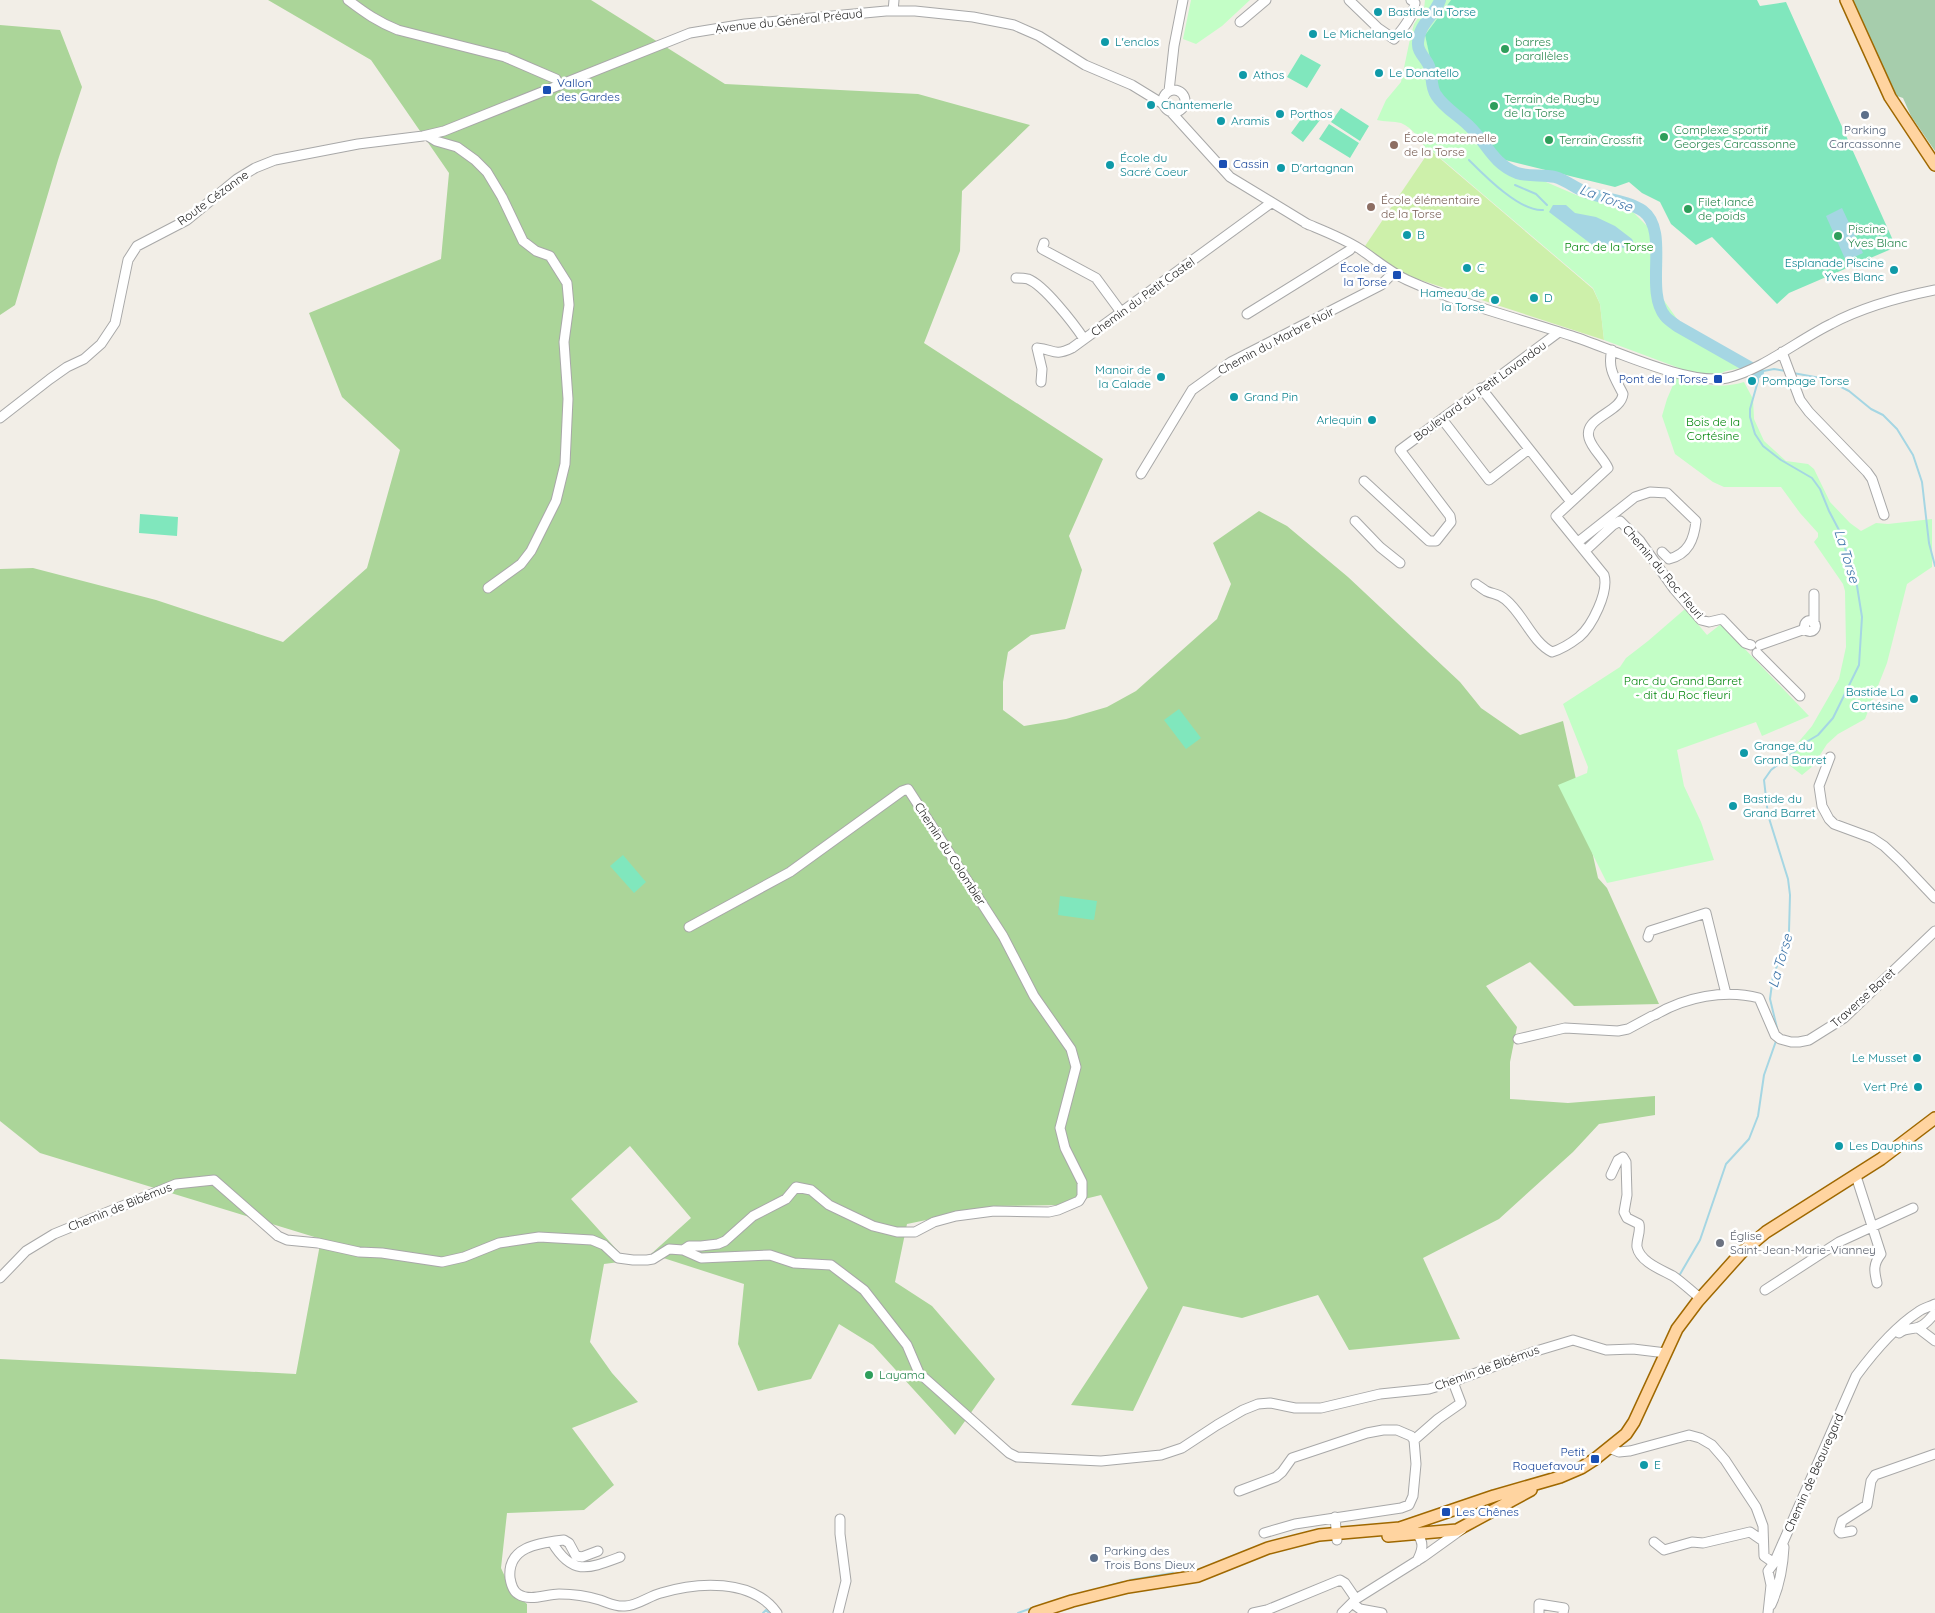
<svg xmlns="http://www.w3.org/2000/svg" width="1935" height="1613" viewBox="0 0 1935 1613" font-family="Quicksand,sans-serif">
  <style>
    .grass { fill: #cdf0aa }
    .forest { fill: #abd599 }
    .cemetery { fill: #a6cdac }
    .park { fill: #c3fec6 }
    .pitch { fill: #80e7bd }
    .water { fill: #a5d6e3 }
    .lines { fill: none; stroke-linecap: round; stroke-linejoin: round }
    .stream { stroke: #a5d6e3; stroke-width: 2 }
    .river { stroke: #a5d6e3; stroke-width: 12 }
    .minor-casing { stroke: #a8a8a8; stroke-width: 11 }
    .major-casing { stroke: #9f6800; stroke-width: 14 }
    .minor { stroke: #fff; stroke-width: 9 }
    .major { stroke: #ffd4a0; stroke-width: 11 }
    .culture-dot { fill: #0f9aa8; stroke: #fff; stroke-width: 2 }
    .leisure-dot { fill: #2e9e5b; stroke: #fff; stroke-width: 2 }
    .transit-dot { fill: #1a4fb4; stroke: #fff; stroke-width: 2 }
    .service-dot { fill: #5c6f8a; stroke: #fff; stroke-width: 2 }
    .education-dot { fill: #8d6e63; stroke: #fff; stroke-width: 2 }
    .worship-dot { fill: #6b7280; stroke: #fff; stroke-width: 2 }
    .labels { text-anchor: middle; stroke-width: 5; stroke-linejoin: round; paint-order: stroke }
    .culture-label { font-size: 12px; fill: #0d838f; stroke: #fff; text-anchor: start }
    .street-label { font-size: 12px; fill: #212121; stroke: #fff }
    .leisure-label { font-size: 12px; fill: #27864d; stroke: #fff; text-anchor: start }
    .transit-label { font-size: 12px; fill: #164399; stroke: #fff; text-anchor: start }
    .service-label { font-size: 12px; fill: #4e5e75; stroke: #fff }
    .education-label { font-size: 12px; fill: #785e54; stroke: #fff; text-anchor: start }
    .park-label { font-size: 12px; fill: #03860c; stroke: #fff }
    .worship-label { font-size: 12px; fill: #5b616d; stroke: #fff; text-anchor: start }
    .water-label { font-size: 14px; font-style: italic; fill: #3f76aa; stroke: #fff }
  </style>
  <rect width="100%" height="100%" fill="#f2eee7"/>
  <path class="grass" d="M1430,150L1593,289L1600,304L1604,340L1408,276L1363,249Z"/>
  <path class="forest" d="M268,0H591L725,84L918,94L1030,125L962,191L960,251L924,343L1103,459L1069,536L1082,570L1065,629L1031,635L1008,652L1003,682V710L1024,726L1066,719L1107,707L1136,691L1217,619L1231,584L1213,543L1259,511L1287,526L1348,577L1460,682L1481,708L1520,735L1563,721L1598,878L1607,888L1659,1004L1574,1006L1530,962L1486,986L1517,1027L1510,1062V1099L1568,1103L1655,1096V1115L1599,1124L1573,1152L1499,1219L1423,1258L1460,1339L1349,1350L1318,1295L1242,1318L1183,1306L1133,1411L1071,1405L1148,1288L1101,1195L1060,1205L994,1206L907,1224L895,1282L932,1306L995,1379L955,1435L873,1345L839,1324L811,1379L758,1391L738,1344L744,1284L651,1254L691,1218L630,1146L571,1199L627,1261L604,1264L590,1342L612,1373L638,1402L572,1428L614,1485L584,1510L507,1513L501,1568L511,1590L527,1604V1613H0V1359L296,1374L321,1239L40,1153L0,1121V569L33,568L156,600L283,642L367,568L400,450L342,397L309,313L441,259L449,173L371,60Z
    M0,25L60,30L82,87L58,160L15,305L0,315Z"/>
  <path class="cemetery" d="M1851,0H1935V151L1911,116L1903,98L1894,95Z"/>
  <path class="park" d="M1191,0H1250L1222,26L1196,44L1183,39Z
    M1425,0H1451L1425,35L1438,90L1501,159L1546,182L1581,197L1624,203L1656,235L1657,249L1655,288L1680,323L1742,360L1751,366L1726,371L1719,374H1704L1687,371L1604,340L1600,304L1593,288L1431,150L1428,152C1421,141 1413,128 1401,123C1394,121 1384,122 1377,120L1386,100L1401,82L1410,39L1414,24L1424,9Z
    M1676,378C1699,385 1721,389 1744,382L1753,399L1754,419L1764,441L1786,461L1808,464L1814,469L1830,502L1850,523L1861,531L1876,523L1888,524L1932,519V567L1907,584L1887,663L1865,719L1838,734L1827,744L1813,766L1802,775L1785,762L1796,745L1812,726L1839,679L1846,647L1845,591L1843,584L1814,542L1818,537V533L1800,513L1781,487H1724L1713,482L1675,454L1662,416L1667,399Z
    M1685,609L1707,635L1721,624L1809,716L1762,736L1756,722L1677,750L1684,786L1701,822L1714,860L1607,883L1558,785L1587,773L1588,767L1563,704L1620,667L1626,658L1648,641Z"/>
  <path class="pitch" d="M1451,0H1757L1760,6L1786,2L1896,247L1789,293L1777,304L1712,237L1696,245L1671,224L1660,202L1642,193L1629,182L1615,187L1501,159L1437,90L1425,35Z
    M1301,54L1321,65L1307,88L1287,77Z
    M1341,108L1369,126L1360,141L1331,122Z
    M1307,111L1320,120L1303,142L1291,133Z
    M1329,124L1359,143L1350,158L1319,139Z
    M140,514L178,517L177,536L139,533Z
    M1179,709L1201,738L1186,749L1164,720Z
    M623,855L646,882L634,893L610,866Z
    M1060,896L1097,901L1094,920L1058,915Z"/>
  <path class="water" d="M1553,205H1566L1575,213L1596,217L1615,226L1632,239L1636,248L1595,247L1549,212Z
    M1842,208L1863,253L1846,261L1826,216Z"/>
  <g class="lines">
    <path class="stream" d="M1469,160C1484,175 1520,212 1543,210
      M1515,185L1536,194L1547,205
      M1793,373L1826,379L1849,391L1871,409L1883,415L1897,429L1913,455L1922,482L1929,543L1935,566
      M1778,1032L1770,999L1773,976L1786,943L1789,931L1790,895L1788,879L1768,815L1764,780L1771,770L1808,741L1818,735L1833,718L1859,665L1862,617L1857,586L1840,532L1829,511L1820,489L1812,478L1781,460L1763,446L1755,434L1750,417V409L1758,381V372L1774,369L1786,371
      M1679,1276L1700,1240L1726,1164L1749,1139L1758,1116L1764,1075L1776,1041
      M1130,1580L1173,1573
      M1108,1586L1123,1582
      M763,1613L766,1610L769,1613
      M1018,1613L1032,1608"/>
    <path class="river" d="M1440,0C1435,15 1418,25 1418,43C1417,52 1426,58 1429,66C1433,76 1430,86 1436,95C1444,108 1458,115 1469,126C1487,143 1492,163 1517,173C1529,177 1543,174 1555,177C1566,180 1575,188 1585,192C1603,199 1627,200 1643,211C1670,231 1644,290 1665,316C1668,320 1673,323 1677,326L1758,372"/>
    <g class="minor-casing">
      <path id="minor" d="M348,0C365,13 378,22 398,30L505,57L556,79L559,85
        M1349,0L1378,28L1394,39C1403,29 1413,17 1415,3L1411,0
        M893,11L894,0
        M1240,22L1266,0
        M1163 101a11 11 0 1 1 22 0a11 11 0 1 1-22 0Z
        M1169,91L1174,46L1183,0
        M1171,112L1230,177L1309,225
        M428,136L436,141L457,147L475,160L487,172L502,197L523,241L536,251L550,256L567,283L569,305L564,342L568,399L565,464L556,501L531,551L521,564L488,588
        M1305,223C1324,231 1343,238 1360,249C1376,260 1390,272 1407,280C1460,304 1517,318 1572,336C1612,349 1688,386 1727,378C1760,371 1800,339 1831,324C1863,307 1900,297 1935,290
        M1044,243L1042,249L1096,278L1121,312
        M1016,278C1019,278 1024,278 1028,279C1044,285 1074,324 1084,339
        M1247,314L1350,250L1353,245
        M1782,352L1800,400L1809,412L1867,472L1872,479L1884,515
        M1041,382L1042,369L1037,348C1054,349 1053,357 1072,348L1271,203
        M1481,388L1571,502
        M0,418L50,379L67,367L84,359L101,344L115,323L128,260L137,246L187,220L237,179L255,168L275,160L358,144L423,136L444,131L690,33L745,24L886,11H915L973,17L1014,25L1039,36L1085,65L1132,85L1163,104
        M1442,419L1489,480L1529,449
        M1141,474L1192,390L1231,362L1381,285L1393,273
        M1364,481L1429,541H1436L1451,522L1450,516L1400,450L1559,332
        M1355,521L1380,547L1400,563
        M1578,542L1635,497L1650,492L1667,493L1696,521C1694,540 1688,554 1669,559L1662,552
        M1585,551L1613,525L1620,521L1640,541L1674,589L1701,620L1709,622L1722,619L1745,643L1751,645
        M1476,584C1479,586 1483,589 1486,591C1494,595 1497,592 1506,600C1524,615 1532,642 1552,652C1562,649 1570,644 1579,637C1592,626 1609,592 1604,575L1556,516L1608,468C1603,457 1592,449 1589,438C1583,417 1621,413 1623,394C1615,378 1607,368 1612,350
        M1804.5 626a5.5 5.5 0 1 1 11 0a5.5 5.5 0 1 1-11 0Z
        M1814,624V594
        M1760,645L1805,629
        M1757,653L1800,696
        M1830,757L1819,786L1822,806L1829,819L1834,824L1872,838L1884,846L1900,861L1935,898
        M1648,937L1650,931L1706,913L1726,994
        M1655,1015C1685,997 1725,989 1759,998L1775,1035L1780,1039L1791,1042H1799L1809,1040L1844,1018L1935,931
        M1518,1039L1565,1028L1618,1031L1628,1029L1652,1016
        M1611,1175L1618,1160L1623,1157L1626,1162L1627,1195L1624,1212L1627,1218L1639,1224C1641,1232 1636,1240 1637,1247C1640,1262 1662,1270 1673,1276C1682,1282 1691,1291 1700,1298
        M1856,1176L1881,1254C1873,1264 1874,1271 1877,1283
        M683,1250L689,1246H701L718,1244L725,1241L753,1216L786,1199L796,1187L811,1190L829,1205L873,1226L897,1232H915L934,1222L956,1216L994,1211L1049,1212L1058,1210L1079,1201L1082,1196V1182L1065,1148L1060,1128L1076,1067L1071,1049L1034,996L1003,936L908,789L902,791L790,872L689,927
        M0,1278L26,1251L54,1234L176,1184L214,1180L278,1236L287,1240L318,1243L359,1252L382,1253L442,1262L464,1257L499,1243L539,1237L592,1240L604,1245L618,1258L633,1260H647L653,1259L669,1249L683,1250L701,1258L770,1255L794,1263L831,1265L864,1290L907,1345L919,1373L1009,1453L1017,1457L1101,1461L1161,1455L1182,1448L1217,1425L1243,1410L1258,1404L1270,1403L1295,1408H1321L1380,1394L1429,1389L1449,1383L1533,1352L1573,1340L1606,1350L1633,1349L1666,1353
        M1765,1290L1839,1242L1913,1208
        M1918,1328L1935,1341
        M1899,1333C1906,1327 1912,1330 1919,1327C1927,1324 1930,1318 1935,1313
        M1414,1440L1438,1419L1461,1403L1453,1382
        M1609,1448L1619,1452L1629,1451
        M1630,1451L1689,1435L1700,1438L1712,1445L1725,1460L1756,1507L1763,1526L1764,1556L1774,1563
        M1239,1491L1276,1477L1282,1472L1292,1458L1367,1433L1383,1430H1397L1411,1436L1414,1440L1416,1464L1413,1496L1409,1505L1401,1508L1295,1524L1264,1533
        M1335,1517L1337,1540
        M1852,1531L1841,1533L1839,1531L1842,1521L1867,1505L1871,1481L1875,1475L1935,1454
        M552,1542C572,1576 588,1569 620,1557
        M1654,1542L1664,1550L1692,1542L1703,1543L1750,1532L1763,1541
        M598,1551L582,1557L576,1556L569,1543L564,1540C540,1543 507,1546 510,1578C511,1584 513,1591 518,1594C530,1602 546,1594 559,1594C573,1594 587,1596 600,1600C609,1603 615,1607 625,1606C637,1606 649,1596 661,1593C697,1582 752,1578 777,1613
        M1417,1561C1422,1551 1425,1543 1417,1534
        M1352,1603L1360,1609L1382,1613
        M1771,1605C1780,1585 1783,1568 1784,1547
        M838,1613L846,1581L840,1534V1519
        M1253,1613L1267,1610L1340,1580L1345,1583L1356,1599
        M1342,1613L1356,1599L1423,1557L1462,1529
        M1539,1613V1604L1564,1608L1563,1613
        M1768,1613L1771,1585L1768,1571L1774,1563L1856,1376C1873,1353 1895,1327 1918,1312C1923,1308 1929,1307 1935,1304"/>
    </g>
    <g class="major-casing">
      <path id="major" d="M1846,0L1890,97L1935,165
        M1388,1536L1457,1530L1531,1490
        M1035,1613L1072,1601L1128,1587L1198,1576L1268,1548L1319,1535L1400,1528L1494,1496L1560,1477L1581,1468L1595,1459L1626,1434L1634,1422L1677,1329L1698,1301L1741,1253L1766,1232L1881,1159L1935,1118"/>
    </g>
    <use href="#minor" class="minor"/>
    <use href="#major" class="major"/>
  </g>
  <g class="culture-dot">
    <circle cx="1378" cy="12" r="5"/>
    <circle cx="1313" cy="34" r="5"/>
    <circle cx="1105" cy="42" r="5"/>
    <circle cx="1379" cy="73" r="5"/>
    <circle cx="1243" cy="75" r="5"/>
    <circle cx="1151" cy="105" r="5"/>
    <circle cx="1280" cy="114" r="5"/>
    <circle cx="1221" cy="121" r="5"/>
    <circle cx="1110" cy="165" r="5"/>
    <circle cx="1281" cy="168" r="5"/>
    <circle cx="1407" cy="235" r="5"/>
    <circle cx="1467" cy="268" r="5"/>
    <circle cx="1894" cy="270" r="5"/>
    <circle cx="1534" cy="298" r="5"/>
    <circle cx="1495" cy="300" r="5"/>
    <circle cx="1161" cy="377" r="5"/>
    <circle cx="1752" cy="381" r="5"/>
    <circle cx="1234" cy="397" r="5"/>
    <circle cx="1372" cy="420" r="5"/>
    <circle cx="1914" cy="699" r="5"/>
    <circle cx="1744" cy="753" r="5"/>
    <circle cx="1733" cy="806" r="5"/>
    <circle cx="1917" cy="1058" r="5"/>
    <circle cx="1918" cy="1087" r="5"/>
    <circle cx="1839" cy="1146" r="5"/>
    <circle cx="1644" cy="1465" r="5"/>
  </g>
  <g class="leisure-dot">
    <circle cx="1505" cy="49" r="5"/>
    <circle cx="1494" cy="106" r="5"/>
    <circle cx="1664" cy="137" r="5"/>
    <circle cx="1549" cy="140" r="5"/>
    <circle cx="1688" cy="209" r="5"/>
    <circle cx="1838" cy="236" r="5"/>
    <circle cx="869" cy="1375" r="5"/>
  </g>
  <g class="transit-dot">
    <rect x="542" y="85" width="10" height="10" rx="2.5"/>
    <rect x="1218" y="159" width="10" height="10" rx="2.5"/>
    <rect x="1392" y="270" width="10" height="10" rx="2.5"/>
    <rect x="1713" y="374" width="10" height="10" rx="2.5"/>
    <rect x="1590" y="1454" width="10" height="10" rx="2.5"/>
    <rect x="1441" y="1507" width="10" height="10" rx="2.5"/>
  </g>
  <g class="service-dot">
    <circle cx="1865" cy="115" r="5"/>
    <circle cx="1094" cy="1558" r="5"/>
  </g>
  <g class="education-dot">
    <circle cx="1394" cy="145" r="5"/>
    <circle cx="1371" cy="207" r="5"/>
  </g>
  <circle class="worship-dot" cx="1720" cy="1243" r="5"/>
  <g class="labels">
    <g class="culture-label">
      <text x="1388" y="16">Bastide la Torse</text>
      <text x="1323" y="38">Le Michelangelo</text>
      <text x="1115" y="46">L'enclos</text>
      <text x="1389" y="77">Le Donatello</text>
      <text x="1253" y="79">Athos</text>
      <text x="1161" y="109">Chantemerle</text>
      <text x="1290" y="118">Porthos</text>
      <text x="1231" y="125">Aramis</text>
      <text x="1120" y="162">École du<tspan x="1120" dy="14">Sacré Coeur</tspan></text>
      <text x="1291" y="172">D'artagnan</text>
      <text x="1417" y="239">B</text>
      <text x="1884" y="267" text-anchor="end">Esplanade Piscine<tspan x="1884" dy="14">Yves Blanc</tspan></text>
      <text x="1477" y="272">C</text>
      <text x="1485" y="297" text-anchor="end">Hameau de<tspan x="1485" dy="14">la Torse</tspan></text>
      <text x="1544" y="302">D</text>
      <text x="1151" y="374" text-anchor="end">Manoir de<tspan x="1151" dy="14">la Calade</tspan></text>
      <text x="1762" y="385">Pompage Torse</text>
      <text x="1244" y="401">Grand Pin</text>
      <text x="1362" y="424" text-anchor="end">Arlequin</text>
      <text x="1904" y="696" text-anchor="end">Bastide La<tspan x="1904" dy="14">Cortésine</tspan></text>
      <text x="1754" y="750">Grange du<tspan x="1754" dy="14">Grand Barret</tspan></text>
      <text x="1743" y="803">Bastide du<tspan x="1743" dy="14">Grand Barret</tspan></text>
      <text x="1907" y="1062" text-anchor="end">Le Musset</text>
      <text x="1908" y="1091" text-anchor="end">Vert Pré</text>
      <text x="1849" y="1150">Les Dauphins</text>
      <text x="1654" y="1469">E</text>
    </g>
    <g class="street-label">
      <text transform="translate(789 21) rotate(-6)" y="4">Avenue du Général Préaud</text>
      <text transform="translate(213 198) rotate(-36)" y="4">Route Cézanne</text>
      <text transform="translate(1143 297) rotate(-36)" y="4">Chemin du Petit Castel</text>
      <text transform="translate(1276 341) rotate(-28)" y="4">Chemin du Marbre Noir</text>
      <text transform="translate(1480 391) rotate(-36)" y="4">Boulevard du Petit Lavandou</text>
      <text transform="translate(1663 572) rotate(50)" y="4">Chemin du Roc Fleuri</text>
      <text transform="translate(950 854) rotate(57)" y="4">Chemin du Colombier</text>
      <text transform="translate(1863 998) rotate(-42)" y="4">Traverse Baret</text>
      <text transform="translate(120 1207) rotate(-22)" y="4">Chemin de Bibémus</text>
      <text transform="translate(1487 1368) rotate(-20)" y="4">Chemin de Bibémus</text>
      <text transform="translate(1814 1473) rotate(-66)" y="4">Chemin de Beauregard</text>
    </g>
    <g class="leisure-label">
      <text x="1515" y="46">barres<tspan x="1515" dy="14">parallèles</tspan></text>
      <text x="1504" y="103">Terrain de Rugby<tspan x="1504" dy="14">de la Torse</tspan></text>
      <text x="1674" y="134">Complexe sportif<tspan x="1674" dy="14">Georges Carcassonne</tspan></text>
      <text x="1559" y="144">Terrain Crossfit</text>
      <text x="1698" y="206">Filet lancé<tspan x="1698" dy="14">de poids</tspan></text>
      <text x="1848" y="233">Piscine<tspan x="1848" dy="14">Yves Blanc</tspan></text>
      <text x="879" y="1379">Layama</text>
    </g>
    <g class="transit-label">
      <text x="557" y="87">Vallon<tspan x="557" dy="14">des Gardes</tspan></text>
      <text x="1233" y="168">Cassin</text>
      <text x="1387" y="272" text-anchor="end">École de<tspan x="1387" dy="14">la Torse</tspan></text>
      <text x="1708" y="383" text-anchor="end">Pont de la Torse</text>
      <text x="1585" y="1456" text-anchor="end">Petit<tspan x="1585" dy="14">Roquefavour</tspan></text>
      <text x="1456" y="1516">Les Chênes</text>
    </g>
    <g class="service-label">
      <text x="1865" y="134">Parking<tspan x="1865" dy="14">Carcassonne</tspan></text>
      <text x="1104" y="1555" text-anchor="start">Parking des<tspan x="1104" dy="14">Trois Bons Dieux</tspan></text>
    </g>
    <g class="education-label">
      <text x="1404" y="142">École maternelle<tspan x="1404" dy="14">de la Torse</tspan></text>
      <text x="1381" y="204">École élémentaire<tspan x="1381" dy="14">de la Torse</tspan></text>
    </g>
    <g class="park-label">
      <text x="1609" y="251">Parc de la Torse</text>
      <text x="1713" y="426">Bois de la<tspan x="1713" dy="14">Cortésine</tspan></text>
      <text x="1683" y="685">Parc du Grand Barret<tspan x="1683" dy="14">- dit du Roc fleuri</tspan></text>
    </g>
    <g class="worship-label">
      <text x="1730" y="1240">Église<tspan x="1730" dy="14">Saint-Jean-Marie-Vianney</tspan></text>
    </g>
    <g class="water-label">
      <text transform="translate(1606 198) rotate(20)" y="5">La Torse</text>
      <text transform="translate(1847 556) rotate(73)" y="5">La Torse</text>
      <text transform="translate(1780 961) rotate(-74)" y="5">La Torse</text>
    </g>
  </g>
</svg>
